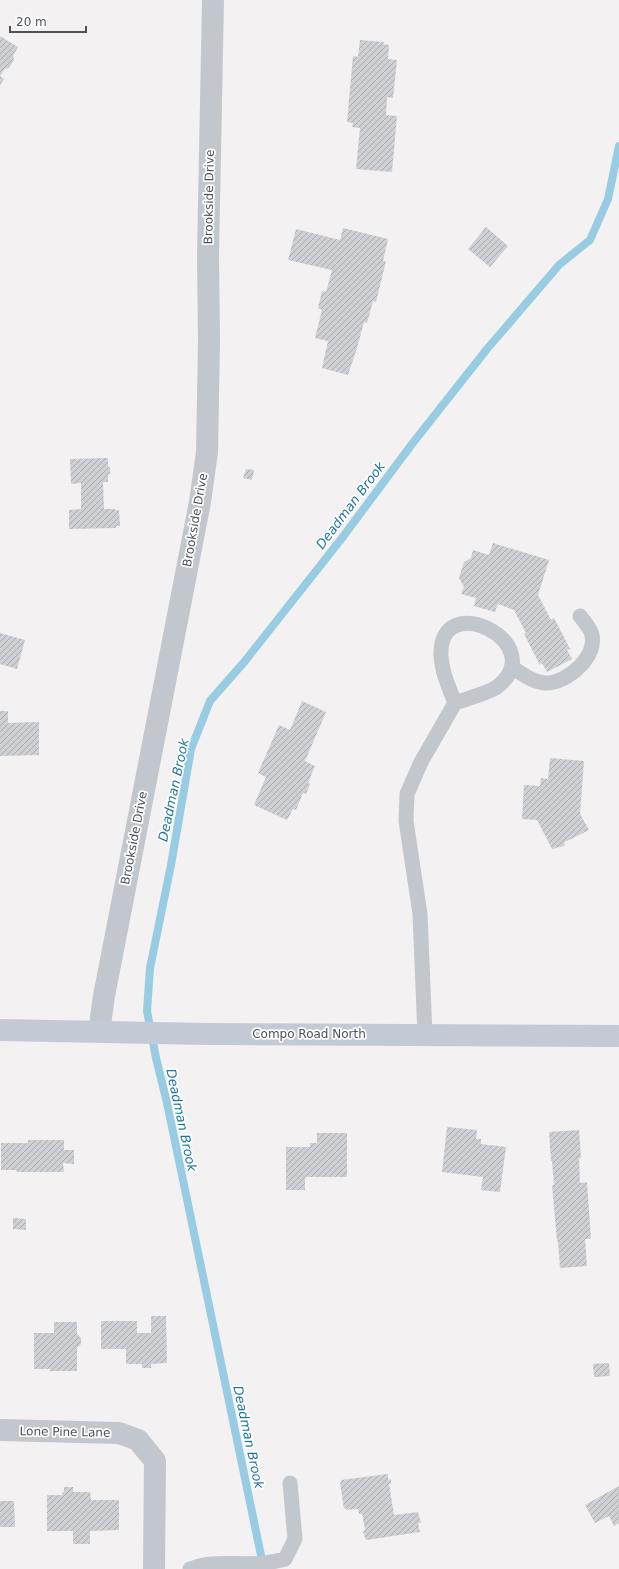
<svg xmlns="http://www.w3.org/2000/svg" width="619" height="1569" viewBox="0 0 619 1569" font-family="'DejaVu Sans',sans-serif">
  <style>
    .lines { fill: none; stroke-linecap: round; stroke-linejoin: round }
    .stream { stroke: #97cce2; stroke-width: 8 }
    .building { fill: url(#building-hatch) }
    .service { stroke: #c1c7cd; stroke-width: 15 }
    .minor { stroke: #c1c7cd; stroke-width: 22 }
    .secondary { stroke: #c4cad5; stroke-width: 22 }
    .labels { text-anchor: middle; stroke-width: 3.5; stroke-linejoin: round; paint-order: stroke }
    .street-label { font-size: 12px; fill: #4b525c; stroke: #fff }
    .water-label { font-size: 13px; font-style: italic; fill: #1e759c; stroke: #fff }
  </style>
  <defs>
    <pattern id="building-hatch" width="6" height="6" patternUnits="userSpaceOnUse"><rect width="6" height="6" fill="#ced0d4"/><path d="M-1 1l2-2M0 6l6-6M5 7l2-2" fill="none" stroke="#a9abaf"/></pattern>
  </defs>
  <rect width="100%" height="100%" fill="#f3f1f1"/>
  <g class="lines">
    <path class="stream" d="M263,1565L167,1103L156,1058L147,1011L150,968L171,865L191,749L210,701L245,661L342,538L412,444L487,349L559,265L590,240L608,199L619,146"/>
  </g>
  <path class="building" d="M0,36L18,47L13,56L14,60L9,68L5,69L0,76L4,79L0,85Z
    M360,40L384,42L383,44L389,45L388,59L397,60L393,98L387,97L386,115L397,116L392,172L356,169L360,128L352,127L353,123L347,122L353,56L358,57Z
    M486,227L508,246L490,267L468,249Z
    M343,228L388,239L383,261H386L376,302L373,301L367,323L364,322L357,348L348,375L322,368L328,341L315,338L322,310L318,308L322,291L326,292L332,270L288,260L296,229L340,240Z
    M108,458V467H110V474H108V482H103L104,509H115V510H119L120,526H116V528L69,529V510L81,509V483L71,484L70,459Z
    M246,469L254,470L252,480L243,478Z
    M493,543L549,560L538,595L551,620L554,618L570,649L567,650L572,659L547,672L542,663L540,665L524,634L526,633L514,610L498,604L495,612L474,606L476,598L461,594L464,587L459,578L464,562L471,558L473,550L489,555Z
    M0,633L25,640L17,669L0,664Z
    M302,701L326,712L305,761L315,766L308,783L310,784L306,794L303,793L296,810L293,809L287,820L254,805L266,777L258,773L279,725L290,730Z
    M0,711H8V723L39,722V755L0,756Z
    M550,758L584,761L580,814L589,830L565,842L564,846L552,849L537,820L522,819L524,785L540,786L541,778L548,779Z
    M447,1127L477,1130L476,1139H481V1144L506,1147L500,1192L481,1190L483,1177L442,1172Z
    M579,1130L581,1158H579L580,1183L587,1182L591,1239H585L587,1266L560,1268L558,1241H557L552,1185H554L552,1161H551L549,1132Z
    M317,1133H347V1177H305V1190H286V1147H310V1143H317Z
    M28,1140H64V1150H74V1164L63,1163L64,1172H17L16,1170H1V1143H28Z
    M13,1218L26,1219V1230L13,1229Z
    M151,1316H166L167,1363L151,1364V1368H142V1364H126V1349H101V1321H137V1333H151Z
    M54,1322H77V1334L81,1338V1344L77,1348V1371H50V1369H34V1333H54Z
    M609,1363L610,1376L594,1377L593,1364Z
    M388,1474V1480L391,1479V1484H389L394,1515L418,1512L421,1523H418L420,1532L366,1540L363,1532L365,1529L362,1514H359L358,1509L346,1510V1508L344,1509L340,1483H341V1480Z
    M619,1486V1523L614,1526L609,1516L595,1523L585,1505Z
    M64,1487H73V1492H90L91,1500H119V1530L90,1531V1544H73V1531H47V1495H62V1492H64Z
    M0,1501H14L15,1527H0Z"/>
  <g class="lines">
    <path class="service" d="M512,667C522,674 533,682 545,683C567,684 600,655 591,632C589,627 584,621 580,616
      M425,1035L420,914L406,821L407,794L421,762L455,703C449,688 442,672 441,656C438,586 553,644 497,687C489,693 465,699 455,703
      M190,1569C197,1567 204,1564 211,1564C239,1562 257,1567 285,1559L295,1539L290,1483"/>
    <path class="minor" d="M99,1032L104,996L200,502L207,452L209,341L208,256L213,0
      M0,1430L119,1433L138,1440L155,1461L154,1569"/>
    <path class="secondary" d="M0,1030L208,1034L619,1036"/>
  </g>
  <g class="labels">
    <g class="street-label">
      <text transform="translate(209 197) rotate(-89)" y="4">Brookside Drive</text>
      <text transform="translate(195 520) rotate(-80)" y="4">Brookside Drive</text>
      <text transform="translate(134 838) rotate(-79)" y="4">Brookside Drive</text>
      <text x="309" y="1038">Compo Road North</text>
      <text transform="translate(65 1432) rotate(1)" y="4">Lone Pine Lane</text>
    </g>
    <g class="water-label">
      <text transform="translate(350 505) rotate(-53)" y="5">Deadman Brook</text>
      <text transform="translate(173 790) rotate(-78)" y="5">Deadman Brook</text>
      <text transform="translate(182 1120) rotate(78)" y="5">Deadman Brook</text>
      <text transform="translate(249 1437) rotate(78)" y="5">Deadman Brook</text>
    </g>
  </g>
  <path d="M10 26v6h76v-6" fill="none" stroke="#4b525c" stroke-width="2"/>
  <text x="16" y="26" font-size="12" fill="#4b525c" stroke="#ffffff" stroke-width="3" paint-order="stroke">20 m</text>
</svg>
